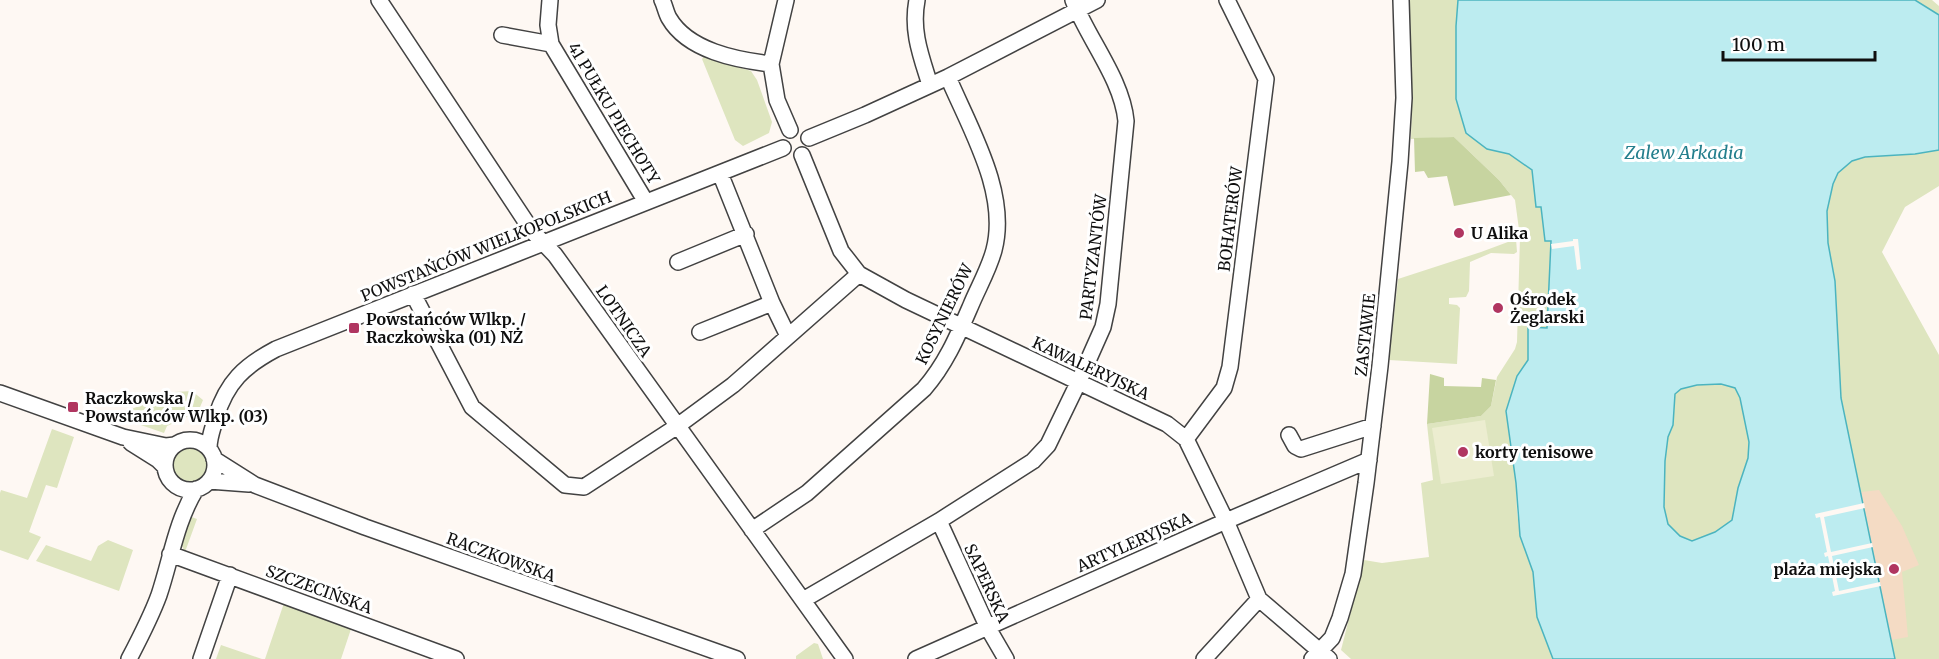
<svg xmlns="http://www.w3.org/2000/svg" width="1939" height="659" viewBox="0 0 1939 659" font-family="Merriweather,serif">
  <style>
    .green { fill: #dee5bf }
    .forest { fill: #c7d4a0 }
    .sand { fill: #f4dbc4 }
    .pitch { fill: #ecedd0 }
    .water { fill: #bcecf0; stroke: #4bb4bf; stroke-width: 1.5; fill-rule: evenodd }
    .pier { fill: #fef8f3 }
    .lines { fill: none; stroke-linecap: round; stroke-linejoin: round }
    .minor-casing { stroke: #424242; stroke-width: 18 }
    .minor { stroke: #fff; stroke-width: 15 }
    .poi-dot { fill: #b03661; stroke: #fff; stroke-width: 2 }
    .labels { text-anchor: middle; stroke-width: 6; stroke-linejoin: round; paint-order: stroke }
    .street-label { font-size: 16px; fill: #0f0f0f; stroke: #fff }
    .poi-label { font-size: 16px; font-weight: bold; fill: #0f0f0f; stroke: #fff; text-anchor: start }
    .water-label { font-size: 18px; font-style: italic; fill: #247f8d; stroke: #fff }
  </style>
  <rect width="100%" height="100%" fill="#fef8f3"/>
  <path class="green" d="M1409,0H1458L1456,26V99L1487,149L1509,154L1532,170L1536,206L1541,207L1545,241H1551L1547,328H1528V360L1517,376L1516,483L1517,512L1520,536L1533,572L1537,617L1553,659H1351L1341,650L1364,560L1382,563L1429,557L1421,483L1433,480L1427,424L1481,416L1491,406L1497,377L1515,349L1517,342L1520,237L1515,200L1499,180L1454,137L1411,139L1412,92Z
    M1915,0H1932L1939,6V15Z
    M704,56L751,71L757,80L772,122L769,133L743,146L735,140L702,59Z
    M1939,150V186L1905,207L1882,252L1939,355V659H1895L1841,398L1835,281L1828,243L1827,211L1833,184L1838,173L1852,161L1865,157L1915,154Z
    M1516,239L1517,252L1514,254L1491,253L1470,262L1469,291L1466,297L1449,298V304L1457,305L1460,308L1457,364L1389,360L1398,279L1481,252Z
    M1697,385L1721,384L1735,388L1740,398L1749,442L1748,458L1738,488L1732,520L1715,532L1692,541L1680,536L1668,524L1664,507L1665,461L1668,437L1673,425L1675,394L1681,389Z
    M192,391L203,400L198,412L167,426L164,433L135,423V419H128L126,415L129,410L174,392Z
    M52,429L74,437L57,488L46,485L29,532L41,537L28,560L0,550V493L1,490L27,498Z
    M164 465a25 25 0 1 1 50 0a25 25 0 1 1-50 0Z
    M189,516L197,519L185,552L181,544Z
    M108,540L133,550L119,591L36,561L46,545L91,561L98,546Z
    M284,603L351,629L341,659H265Z
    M814,643L818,644L823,659H796V656Z
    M221,645L262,659H216Z"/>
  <path class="forest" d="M1454,137L1499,180L1511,195L1454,206L1447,176L1428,178L1424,171L1415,172L1414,138Z
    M1430,374L1444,378V386L1481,387L1482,378L1496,380L1491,406L1481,416L1427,424Z"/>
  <path class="sand" d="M1879,490L1902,526L1919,565L1902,572L1908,637L1891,640L1861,492Z"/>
  <path class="pitch" d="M1485,420L1494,476L1441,484L1432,428Z"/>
  <path class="water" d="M1458,0H1915L1939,15V150L1915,154L1865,157L1852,161L1838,173L1833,184L1827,211L1828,243L1835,281L1841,398L1895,659H1553L1537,617L1533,572L1520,536L1516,483L1506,411L1517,376L1528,360V327L1547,328L1551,241H1545L1541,207H1536L1532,170L1509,154L1487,149L1466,133L1456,99V26ZM1697,385L1721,384L1735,388L1740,398L1749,442L1748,458L1738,488L1732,520L1715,532L1692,541L1680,536L1668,524L1664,507L1665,461L1668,437L1673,425L1675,394L1681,389Z"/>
  <path class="pier" d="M1573,239H1578L1581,269L1577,270L1574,246L1552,249L1551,244L1573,241Z
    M1864,503L1865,508L1824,517L1831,552L1872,543L1873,547L1832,556L1839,591L1880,582L1881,586L1833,596L1832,592L1835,591L1828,556L1825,557L1824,553L1827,552L1820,517L1816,518L1815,514Z"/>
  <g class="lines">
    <g class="minor-casing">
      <path id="minor" d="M379,0L532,231L555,255L845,659
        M550,0L548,25L551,44L646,202
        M662,0C665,6 666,13 669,18C688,51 737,60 771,64
        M786,0L771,64L777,100L790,130
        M917,0C911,31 921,56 930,85
        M502,35L551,44
        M809,138L865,115L948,77L1097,0
        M802,155L841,251L859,274L906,300L1167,424L1186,439L1226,521L1259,599L1329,659
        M720,173L772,303L788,336
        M678,262L746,234
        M413,294L472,407L565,485L584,487L676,427L733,385L859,274
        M700,332L772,303
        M0,393L123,437L166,446L175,445
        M1289,435L1295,446L1301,449L1373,426
        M1186,439L1224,388L1230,367L1266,79L1227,0
        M165 465a25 25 0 1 1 50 0a25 25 0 1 1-50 0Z
        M131,443L158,460L165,467
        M209,448C209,437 213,428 216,417C227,382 244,366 276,349L783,148
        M214,459L255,485L365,527L737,659
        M209,481L249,484
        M939,521L988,628L1006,659
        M752,530L807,493L924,389C946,364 958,335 971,305C978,288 989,269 994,250C1009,193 970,129 948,77
        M170,554L456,659
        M803,600L939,521L1033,461L1048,445L1079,381L1103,327L1108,304L1126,121C1122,79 1088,39 1073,0
        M129,659C140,638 151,617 159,595C171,559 176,522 196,489
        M201,659L230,575
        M916,659L1226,521L1369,460
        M1204,659L1259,599
        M1312,659L1332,638L1340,618L1353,574L1366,483L1380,366L1400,162L1404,98L1401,0"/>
    </g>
    <use href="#minor" class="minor"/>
  </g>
  <g class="poi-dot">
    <circle cx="1459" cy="233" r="6"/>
    <circle cx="1498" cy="308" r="6"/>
    <rect x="348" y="322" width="12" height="12" rx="3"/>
    <rect x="67" y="401" width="12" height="12" rx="3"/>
    <circle cx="1463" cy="452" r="6"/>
    <circle cx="1894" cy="569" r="6"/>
  </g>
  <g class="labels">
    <g class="street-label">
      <text transform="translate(614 113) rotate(59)" y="6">41 PUŁKU PIECHOTY</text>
      <text transform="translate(1230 219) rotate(-83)" y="6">BOHATERÓW</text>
      <text transform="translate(486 246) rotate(-22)" y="6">POWSTAŃCÓW WIELKOPOLSKICH</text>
      <text transform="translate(1093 257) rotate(-83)" y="6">PARTYZANTÓW</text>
      <text transform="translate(944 314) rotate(-64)" y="6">KOSYNIERÓW</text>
      <text transform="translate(624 321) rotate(55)" y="6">LOTNICZA</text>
      <text transform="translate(1365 335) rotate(-84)" y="6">ZASTAWIE</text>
      <text transform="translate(1091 368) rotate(25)" y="6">KAWALERYJSKA</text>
      <text transform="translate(1134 542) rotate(-24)" y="6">ARTYLERYJSKA</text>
      <text transform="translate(501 557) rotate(20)" y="6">RACZKOWSKA</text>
      <text transform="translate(987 583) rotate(65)" y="6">SAPERSKA</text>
      <text transform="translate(319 589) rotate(20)" y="6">SZCZECIŃSKA</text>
    </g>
    <g class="poi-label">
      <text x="1471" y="239">U Alika</text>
      <text x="1510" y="305">Ośrodek<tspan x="1510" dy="18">Żeglarski</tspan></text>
      <text x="366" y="325">Powstańców Wlkp. /<tspan x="366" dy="18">Raczkowska (01) NŻ</tspan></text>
      <text x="85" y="404">Raczkowska /<tspan x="85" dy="18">Powstańców Wlkp. (03)</tspan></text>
      <text x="1475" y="458">korty tenisowe</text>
      <text x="1882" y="575" text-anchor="end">plaża miejska</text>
    </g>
    <g class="water-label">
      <text x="1684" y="159">Zalew Arkadia</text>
    </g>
  </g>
  <path d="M1723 51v9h152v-9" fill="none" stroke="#0f0f0f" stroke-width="3"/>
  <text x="1732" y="51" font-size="18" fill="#0f0f0f" stroke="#ffffff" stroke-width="4.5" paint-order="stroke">100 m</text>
</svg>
